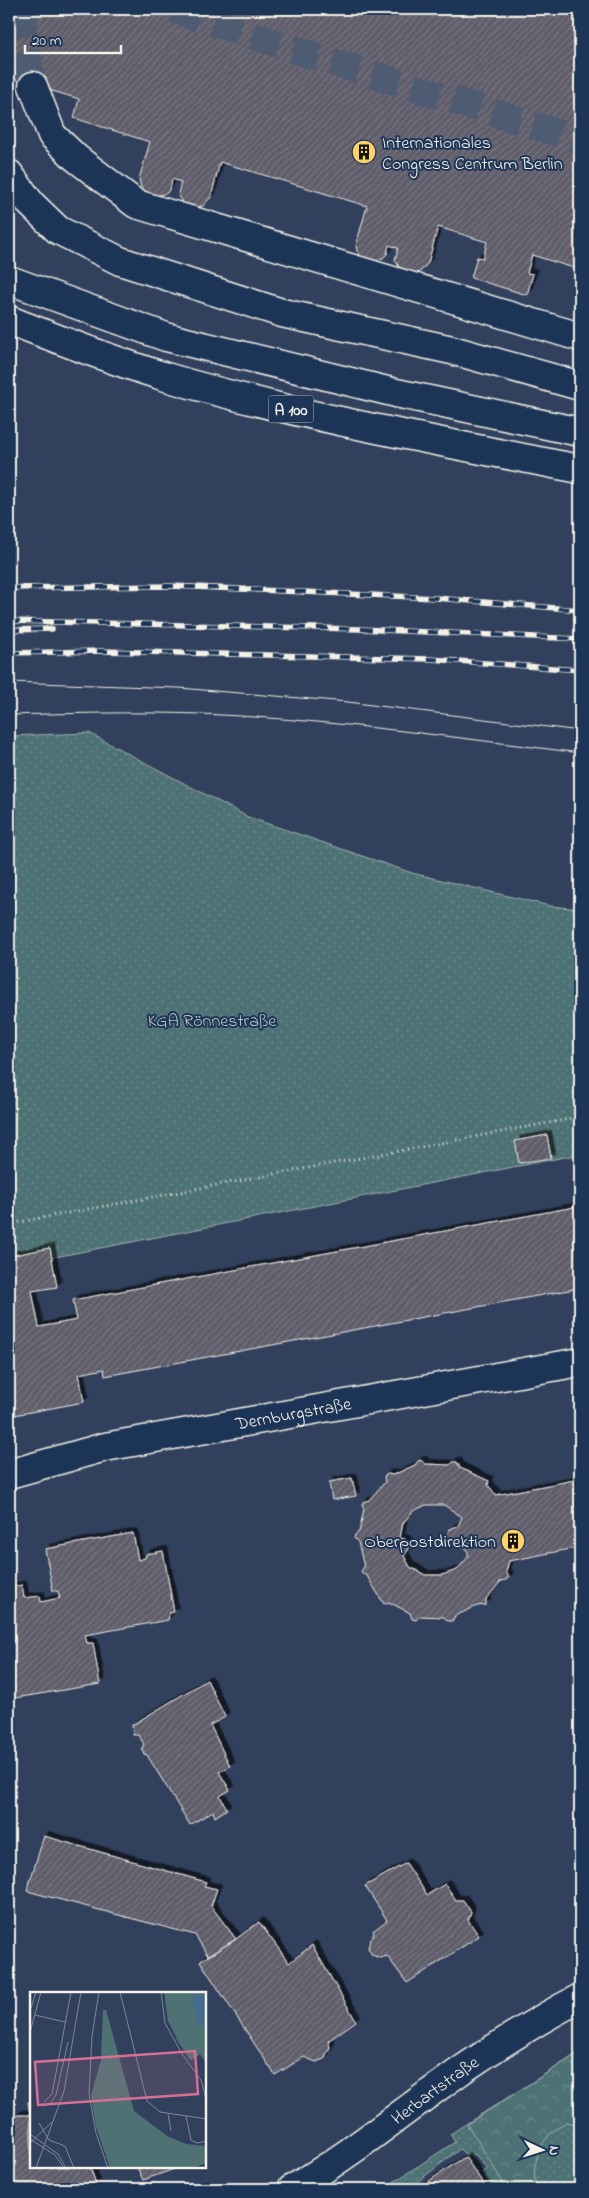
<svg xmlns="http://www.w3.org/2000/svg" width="589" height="2198" viewBox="0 0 589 2198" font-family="'Indie Flower',sans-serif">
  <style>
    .green { fill: url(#green-dots); stroke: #a1b2ae }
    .forest { fill: url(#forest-crowns); stroke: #a1b2ae }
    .building { fill: url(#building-hatch); stroke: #f4f1e8; fill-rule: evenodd; filter: url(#shadow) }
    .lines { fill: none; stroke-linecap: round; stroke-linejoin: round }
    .minor-tunnel { stroke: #4e5b72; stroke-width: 28; stroke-dasharray: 28 14; stroke-linecap: butt }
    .minor-casing { stroke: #f4f1e8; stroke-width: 31 }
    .highway-casing { stroke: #f4f1e8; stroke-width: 31 }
    .path { stroke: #f4f1e8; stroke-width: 3; stroke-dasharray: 1 4; stroke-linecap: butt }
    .minor { stroke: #1d3557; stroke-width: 28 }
    .highway { stroke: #1d3557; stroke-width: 28 }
    .tram { stroke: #f4f1e8; stroke-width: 1 }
    .rail-casing { stroke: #f4f1e8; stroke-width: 5.5 }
    .rail { stroke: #1d3557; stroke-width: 4; stroke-dasharray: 11; stroke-linecap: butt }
    .labels { text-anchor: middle; stroke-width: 4; stroke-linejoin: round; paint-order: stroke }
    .shield { fill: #1d3557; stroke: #b4b9bc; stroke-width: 1 }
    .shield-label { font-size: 16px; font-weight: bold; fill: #f4f1e8 }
    .poi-label { font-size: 18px; fill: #f4f1e8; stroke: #1d3557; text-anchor: start }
    .park-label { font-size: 18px; fill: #bac5bf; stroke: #1d3557 }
    .street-label { font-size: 18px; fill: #f4f1e8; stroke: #1d3557 }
    .inset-road { fill: none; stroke: #7f8795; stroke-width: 1 }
    .view { fill: #d66f93; fill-opacity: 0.15; stroke: #d66f93; stroke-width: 2.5 }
    .inset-edge { fill: none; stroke: #f4f1e8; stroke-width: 2.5 }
  </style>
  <defs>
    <pattern id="green-dots" width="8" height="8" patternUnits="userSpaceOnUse" patternTransform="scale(1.25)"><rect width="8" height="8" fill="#4e7274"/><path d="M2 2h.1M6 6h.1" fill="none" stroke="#688788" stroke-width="1.8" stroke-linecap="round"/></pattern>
    <pattern id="forest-crowns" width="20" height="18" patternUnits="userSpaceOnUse" patternTransform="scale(1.25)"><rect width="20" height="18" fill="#4e7274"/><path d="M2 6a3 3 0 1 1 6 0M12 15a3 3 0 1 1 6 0" fill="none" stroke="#688788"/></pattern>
    <pattern id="building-hatch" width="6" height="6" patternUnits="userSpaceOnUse" patternTransform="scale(1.25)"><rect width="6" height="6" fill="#605d6b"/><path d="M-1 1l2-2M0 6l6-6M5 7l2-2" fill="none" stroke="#777580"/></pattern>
    <filter id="shadow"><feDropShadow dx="4.5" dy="-4.5" stdDeviation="0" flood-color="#0009"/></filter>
  </defs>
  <rect width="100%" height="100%" fill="#31415d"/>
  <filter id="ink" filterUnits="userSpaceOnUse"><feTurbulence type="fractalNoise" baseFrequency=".02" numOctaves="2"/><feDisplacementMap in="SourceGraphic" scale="10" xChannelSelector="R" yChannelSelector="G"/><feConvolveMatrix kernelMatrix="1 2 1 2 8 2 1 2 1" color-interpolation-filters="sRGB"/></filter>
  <g filter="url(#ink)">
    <path class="green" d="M89,733L248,817L412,873L550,906L580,909V1154L9,1266V736Z
      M580,2052V2189H494L482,2172L487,2169L475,2154L468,2157L460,2149L408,2189H383L455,2142L450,2134Z"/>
    <path class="forest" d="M580,2052V2125L566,2122C561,2126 554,2130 550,2134C538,2146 529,2174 538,2189H507L467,2124Z"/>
    <path class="building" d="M9,9H580V270L532,255L527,273L533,274L527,295L471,278L477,257L483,258L487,242L438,227L428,263L420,272L415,274L401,270L395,260L398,248L389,245L387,254L383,258L373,262L362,258L357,251L356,245L367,206L220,162L211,197L203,206L192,208L184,204L178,194L181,182L172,179L171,186L167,193L156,196L150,195L141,187L139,179L150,142L74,118L79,99L9,78Z
      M580,286V321L574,308Z
      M547,1135L551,1158L519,1163L515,1141Z
      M580,1206V1288L105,1376L104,1369L79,1374L84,1402L9,1416V1256L50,1248L57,1287L32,1291L39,1327L77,1320L73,1300Z
      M421,1460L425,1464L450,1465L453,1462H457L460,1468L489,1481L488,1485L496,1495L580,1479V1547L509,1561L506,1572L509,1577L506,1580L501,1581L486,1599V1605L477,1606L455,1616L452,1621H448L444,1617L420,1616L416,1620L412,1619L410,1613L389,1602L384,1604L367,1576L363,1574L361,1571L364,1567L358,1542L354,1538L355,1535L359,1532L364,1509L362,1504L363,1502L369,1500L385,1482L384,1476L388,1474L393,1475L415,1465L418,1461ZM426,1505H444L462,1517L458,1526L450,1529L445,1538L449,1544L462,1545L468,1552V1557L457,1570L442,1575H425L410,1567L404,1556L410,1547L405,1539L400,1538L403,1523L413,1511Z
      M352,1478L356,1496L332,1500L329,1482Z
      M133,1533L138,1560L145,1558L146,1554L163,1551L174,1612L169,1613L168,1620L85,1635L87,1643H93L100,1684L9,1699V1588L22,1585L24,1598L40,1596L41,1602L60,1598L58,1591H53L45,1549Z
      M207,1680L225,1717L210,1725L230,1766L219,1772L230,1790L220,1796L227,1809L215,1817L213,1811L190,1825L147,1755L144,1754L142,1748L144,1744L138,1735H133L132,1725Z
      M44,1836L206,1882L204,1886L217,1889L211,1906L236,1939L208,1956L195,1935L27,1891Z
      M406,1863L427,1895L445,1884L456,1900H463L471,1912L468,1920L479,1936L407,1983L387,1956L380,1958L372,1955L368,1948L370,1940L374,1934L373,1931L387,1920L365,1886Z
      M259,1922L289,1963L312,1945L356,2021L328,2041L330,2047L324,2059L316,2062L304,2057L275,2075L200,1961L236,1939Z
      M28,2102H31V2167H90L96,2184L89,2189H9V2121L18,2115H30Z
      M465,2157L487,2189H417Z
      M137,2167H180L143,2180Z"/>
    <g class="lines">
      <path class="minor-tunnel" d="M24,9L23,34L33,86
        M173,9L317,57L580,140"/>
      <g class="minor-casing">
        <g id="minor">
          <path d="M33,86L52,135L76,158L136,204L580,337"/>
          <path id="s1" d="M9,1474L105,1447L580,1362"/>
          <path id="s2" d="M292,2189C354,2153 408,2107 466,2067C503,2042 541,2018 580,1998"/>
        </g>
      </g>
      <g class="highway-casing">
        <path id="highway" d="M9,174L31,204L58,230L120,261L282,313L452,350L580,386
          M9,280L166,337L396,393L580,432
          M9,320C60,340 113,361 166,377C301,417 442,442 580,469"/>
      </g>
      <path class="path" d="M9,1224L580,1117"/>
      <use href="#minor" class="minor"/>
      <use href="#highway" class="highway"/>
      <path class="tram" d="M9,682L179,688L348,702L580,731
        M9,715C86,713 163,711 240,716C354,723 467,739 580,753"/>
      <g class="rail-casing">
        <path id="rail" d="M9,588L171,586L436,598L580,610
          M9,621L359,629L580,639
          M9,630L52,629
          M9,653L101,651L430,659L580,670"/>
      </g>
      <use href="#rail" class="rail"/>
    </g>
  </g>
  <defs>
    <g id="building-disc" transform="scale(1.25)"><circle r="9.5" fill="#ffd166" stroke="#1d3557"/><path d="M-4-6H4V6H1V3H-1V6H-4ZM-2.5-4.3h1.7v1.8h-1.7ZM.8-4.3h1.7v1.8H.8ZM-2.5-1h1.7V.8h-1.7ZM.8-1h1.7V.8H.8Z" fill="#111"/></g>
  </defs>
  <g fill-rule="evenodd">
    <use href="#building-disc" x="364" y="152"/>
    <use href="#building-disc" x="513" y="1541"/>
  </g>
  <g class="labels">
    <rect class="shield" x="268.5" y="395.5" width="45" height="27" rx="4"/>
    <g class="shield-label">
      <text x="291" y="415">A 100</text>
    </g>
    <g class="poi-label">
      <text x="382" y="148">Internationales<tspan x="382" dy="21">Congress Centrum Berlin</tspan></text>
      <text x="496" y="1547" text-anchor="end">Oberpostdirektion</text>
    </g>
    <g class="park-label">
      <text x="212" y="1026">KGA Rönnestraße</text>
    </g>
    <g class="street-label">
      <text dy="6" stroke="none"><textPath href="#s1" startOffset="291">Dernburgstraße</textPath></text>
      <text dy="6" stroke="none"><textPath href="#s2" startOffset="174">Herbartstraße</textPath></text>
    </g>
  </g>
  <g transform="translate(30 1992)">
    <rect width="176" height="176" fill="#31415d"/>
    <path d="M134,0H176V71L170,62L162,68L171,81L150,52L138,29ZM73,18H76L104,119L137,144L156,152L176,154V171L163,176H80L66,135L61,103L71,68Z" fill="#4e7274"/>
    <path d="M136,5L141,21L153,34L146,38L138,21ZM154,36L166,53L164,55L150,45L147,40ZM145,45L160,56L161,62L170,61L160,68Z" fill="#4e7274"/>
    <path d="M176,1H177L176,40L167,29L162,7L164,3Z" fill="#456b8d"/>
    <path class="inset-road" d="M69,0L62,44L59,102L66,141L78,176M90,0L117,109L130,120L177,127M131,0L135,31L152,62L171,88L177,110M0,19L6,0M5,23L35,30M0,40L11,0M14,110L22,102L41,0M13,114L20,112L26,103L38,50M138,122L141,139M156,124L161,148L167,151L177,149M9,131L19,148L35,154L44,176M0,142L28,162L36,176M0,147L25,163L34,176M0,151L22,130M6,176L34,99L51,0"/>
    <path class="view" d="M165,59L168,102L8,113L5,70Z"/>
    <rect width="176" height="176" class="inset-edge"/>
  </g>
  <rect width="589" height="2198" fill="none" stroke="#1d3557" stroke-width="30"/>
  <rect x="15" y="15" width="559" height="2168" fill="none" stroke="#f4f1e8" stroke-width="2" filter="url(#ink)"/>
  <g transform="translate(542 2150) rotate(94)" stroke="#1d3557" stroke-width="4" paint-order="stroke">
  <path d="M0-4L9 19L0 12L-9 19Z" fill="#f4f1e8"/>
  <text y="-8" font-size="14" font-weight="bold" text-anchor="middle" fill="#f4f1e8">N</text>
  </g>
  <path d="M25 45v8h96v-8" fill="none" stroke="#f4f1e8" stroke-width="2.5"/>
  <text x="32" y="45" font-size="15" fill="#f4f1e8" stroke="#1d3557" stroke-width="4" paint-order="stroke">20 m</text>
</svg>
